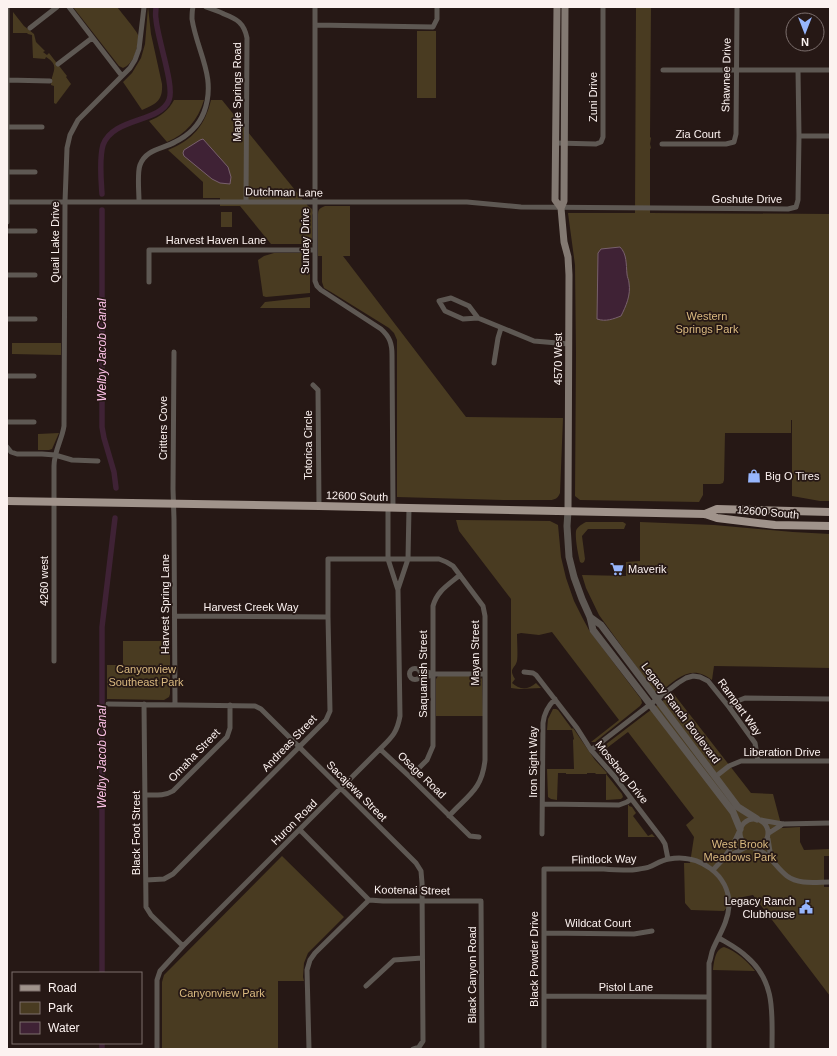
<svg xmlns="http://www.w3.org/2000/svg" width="837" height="1056" viewBox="0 0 837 1056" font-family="Helvetica,sans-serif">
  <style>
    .green { fill: #493b21 }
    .water { fill: #3f2235; stroke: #78606d }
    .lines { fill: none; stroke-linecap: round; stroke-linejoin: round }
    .canal { stroke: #3f2235; stroke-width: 5.5 }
    .minor { stroke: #5e5853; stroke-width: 5 }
    .tertiary { stroke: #5e5853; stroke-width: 7 }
    .secondary { stroke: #837972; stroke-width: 7 }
    .primary { stroke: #a0938b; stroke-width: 8 }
    .labels { text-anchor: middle; stroke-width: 3.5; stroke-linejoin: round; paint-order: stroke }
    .street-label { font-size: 11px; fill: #fcf2f0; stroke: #261815 }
    .park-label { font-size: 11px; fill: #daba80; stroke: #261815 }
    .poi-label { font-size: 11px; fill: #fcf2f0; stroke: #261815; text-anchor: start }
    .water-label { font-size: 12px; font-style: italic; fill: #fbc0e5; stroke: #261815 }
  </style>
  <rect width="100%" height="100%" fill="#261815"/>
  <path class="green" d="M73,7H117C121,12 137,31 138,35C139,42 136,51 134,57C131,62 128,66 123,68L119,66Z
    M148,7L151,34L162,84C163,101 156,104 142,110L123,82L132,73L141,58L145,44Z
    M636,7H651L650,137L651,138L650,144L651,148L650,149V213L830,214V501H820L792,496V420H791V433H725L724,480L723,483L720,484H703V495L699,502L580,500L575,496L576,353L575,265L568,213H635Z
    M13,12L24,26L34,34L36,42L45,51L43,52L47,55L49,53L67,76L66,77L71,84L56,104L54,103V86L51,85C51,72 61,66 46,57L45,59L33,58L32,35L28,34L27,33H13Z
    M417,31H436V98H417Z
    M174,100H204C198,120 186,134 167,142L149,121C160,117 169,110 174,100Z
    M211,100H222L308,206L312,209L313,213L312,215V244H271L240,206H220V198H203V182L168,150C193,140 205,125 211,100Z
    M325,206H350V256H343L466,417L563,418L560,493C558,498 555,500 550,500H503L397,497V340L394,333L389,328L331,292L324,288L322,282V256H318V215C318,209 320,208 325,206Z
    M221,212H232V227H221Z
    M274,253H310V293L266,297L263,296L258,260L264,256Z
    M310,297V308H260L265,302Z
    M12,343H61V355L12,354Z
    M59,433L52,449L49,450H38V434Z
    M456,520L550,521L558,525L561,557L566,578L574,601L582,617L589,630L641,699L642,703L640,706L595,742H591L619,720L552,632L539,635L521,633L517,634C517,640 518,656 517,661C515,669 508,668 515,679L512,683C520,690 528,690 536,683L541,688L519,689L511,688V599L459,531Z
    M586,522H623L626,524L624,529H588L582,536L585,559L584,562L582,563L580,562C578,554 575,539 576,531C577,527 582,524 586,522Z
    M640,522L714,525L793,532L830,534V668L714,666L712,680C691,663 677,679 660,692H657L654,691L599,615L586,588L582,575L626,576V562L640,561Z
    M123,641H170V694L169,697L164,700L107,699V665H123Z
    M438,676H480L482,679L483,716H436V679Z
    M673,693L751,793L773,794L782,828L800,827V842L804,850L830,849V856H824V887H830V996L753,895L733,899L724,911L691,910L685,903L684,863H690L694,837L686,825L694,818L628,732L599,754V751L601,748Z
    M553,709H556L558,710L572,729L573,728L595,760L607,773L606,774L622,794L623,797L621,799L606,800V774H596L595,773H587V774H566V773H558L557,800L551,799L548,797L547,769H574L573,740L574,739L572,730H547L548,719Z
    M628,805H629V806L632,807L636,813L633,816L648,836L652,834L655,837H628Z
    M282,856L344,917L308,953L304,963L303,977L304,981H278V1049H162V982L164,975Z
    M724,947C736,951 747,961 755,971L713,970C714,962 715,949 724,947Z"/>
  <path class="water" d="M203,139L228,167L231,177L230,184L220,183L212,179L184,156L183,153L184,150L200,140Z
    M620,247C627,254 626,264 627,274C627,277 629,280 629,283C631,295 626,306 621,316C613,319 606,322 597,319L598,253L601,249Z"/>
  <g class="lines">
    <path class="canal" d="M102,194C101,179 99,159 103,145C113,117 160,123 169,100C175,87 157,37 156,19C155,15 156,11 156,7
      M102,210V427L104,438L114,472L116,488
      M102,973V627L115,518
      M102,1043V1049"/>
    <path class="minor" d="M69,7L122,76
      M206,7C212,9 218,11 224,14C237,19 244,23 247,38L246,202
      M315,7V281L317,286L321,290L381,329C390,337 392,344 392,355L393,508
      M315,25L433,27L437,19V7
      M30,28L57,7
      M58,64L92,38
      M663,70H830
      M7,80L50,81
      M7,127H42
      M799,136H830
      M556,143L596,144L601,142L603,137V7
      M662,144H726L734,142L736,134L737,7
      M7,172H35
      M139,201C139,192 137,173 140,165C146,149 163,149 175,142C188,136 199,125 204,112C217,77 197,52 192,19C192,15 192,11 193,7
      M7,202H467L521,207L788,209L796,207L798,200L799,136L798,70
      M7,222V7
      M7,231H35
      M7,275H35
      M149,282V250H315
      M478,318L469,306L451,298L439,301L445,311L463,319L478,318L534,341L569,344
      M7,319H35
      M174,352L173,489L174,519L175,705
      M494,363L498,338L501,328
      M7,376H34
      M313,385L318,390L319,506
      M7,422H34
      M7,447L11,452L17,454H42L55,455L72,460L98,461
      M398,589L408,559L409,508
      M175,616L328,617
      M54,661V466C54,451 62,440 64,426L65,202L67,148L70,135L78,120L130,68L135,60L139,49L144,7
      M409.5 674a5.5 5.5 0 1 1 11 0a5.5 5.5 0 1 1-11 0Z
      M420,672H428L433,674H485
      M524,672L533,673L536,675L577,728L591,750L614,776L662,839L665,844L668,859
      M420,676H429L433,674
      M108,704L255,706L261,709L416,863L421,871L422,883L423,1041L419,1047L413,1049
      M144,704L146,907L151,915L183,946
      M729,707L740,700L745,698L830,699
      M380,749L410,777L470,836L479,837
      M591,750L678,683L686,678L693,676L700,677L708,681L729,707L755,743L758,761
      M410,777L427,760L433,746V606C437,591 448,585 460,575
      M715,777L729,766L741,761H830
      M145,795C155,795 165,796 173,791L227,737L230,728V705
      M543,804L619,805L627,802L631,799
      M740 833a14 14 0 1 1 28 0a14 14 0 1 1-28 0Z
      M761,820L783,824L830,823
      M300,830L369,900L383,901H481L482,1049
      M769,833L783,824
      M542,834L543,723C544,713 549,705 555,699
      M768,839L771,858
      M754,848C770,853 775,867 787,876C799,885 816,882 830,882
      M726,857L731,855L748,846
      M713,870C724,859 733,847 739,832
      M146,880L164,879L173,874L326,720L330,711L328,617V559H439C445,561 449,563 453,566L483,606L485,616V760C482,790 468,795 449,816
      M544,933L634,934L652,931
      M719,938C729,944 739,949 747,957C776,982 772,1014 772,1049
      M366,986L394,960L422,958
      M544,996L708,997
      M157,1049V980L160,971L183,946L380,749C392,737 397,733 400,716L398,590L388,559V508
      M309,1049L307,970L310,960L315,953L369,900
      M544,1049V869C564,869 584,869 604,869C613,870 622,870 632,870C637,869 644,869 649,867C656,864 662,860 669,859C699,853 730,875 729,906C728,922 719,935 713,949C711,953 711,959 709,963V1049"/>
    <path class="tertiary" d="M568,511L567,526L569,557L574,577L582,599L590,617L593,630L733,812L740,829
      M590,617L601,625L738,807L757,819"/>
    <path class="secondary" d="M557,7L555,200L561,208L564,242L568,257L569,275L568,511
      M561,208L564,201L565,7"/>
    <path class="primary" d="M7,501L319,506L409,508L705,514L717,518L775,525L830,526
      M705,514L717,509L830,512"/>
  </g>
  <defs>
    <g id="shop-bare" transform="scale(1.08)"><path d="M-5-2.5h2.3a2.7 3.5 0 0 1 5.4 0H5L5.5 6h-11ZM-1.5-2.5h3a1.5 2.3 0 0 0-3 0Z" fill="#97b6fd" stroke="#261815" stroke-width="2.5" paint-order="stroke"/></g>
    <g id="supermarket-bare" transform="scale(1.08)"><path d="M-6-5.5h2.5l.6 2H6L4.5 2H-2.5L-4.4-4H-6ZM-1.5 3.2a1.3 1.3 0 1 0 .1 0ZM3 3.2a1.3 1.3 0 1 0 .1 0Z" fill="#97b6fd" stroke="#261815" stroke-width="2.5" paint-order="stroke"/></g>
    <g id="civic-bare" transform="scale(1.08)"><path d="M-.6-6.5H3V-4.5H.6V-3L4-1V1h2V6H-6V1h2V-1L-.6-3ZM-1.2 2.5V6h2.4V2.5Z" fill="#97b6fd" stroke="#261815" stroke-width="2.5" paint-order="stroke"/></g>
  </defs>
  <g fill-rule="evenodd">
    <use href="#shop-bare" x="754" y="476"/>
    <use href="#supermarket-bare" x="617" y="569"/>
    <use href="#civic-bare" x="806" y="907"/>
  </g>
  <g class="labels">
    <g class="street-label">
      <text transform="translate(726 75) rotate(-89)" y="4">Shawnee Drive</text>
      <text transform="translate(237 92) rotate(-90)" y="4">Maple Springs Road</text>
      <text transform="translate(593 97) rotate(-90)" y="4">Zuni Drive</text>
      <text x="698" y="138">Zia Court</text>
      <text transform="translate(284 192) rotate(1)" y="4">Dutchman Lane</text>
      <text x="747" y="203">Goshute Drive</text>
      <text x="216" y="244">Harvest Haven Lane</text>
      <text transform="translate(305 241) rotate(-90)" y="4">Sunday Drive</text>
      <text transform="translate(55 242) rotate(-90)" y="4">Quail Lake Drive</text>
      <text transform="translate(558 359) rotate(-90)" y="4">4570 West</text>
      <text transform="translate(163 428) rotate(-90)" y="4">Critters Cove</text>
      <text transform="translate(308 445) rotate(-90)" y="4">Totorica Circle</text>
      <text transform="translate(357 496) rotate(2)" y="4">12600 South</text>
      <text transform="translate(768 512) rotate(5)" y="4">12600 South</text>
      <text transform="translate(44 581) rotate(-90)" y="4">4260 west</text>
      <text transform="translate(165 604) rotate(-90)" y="4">Harvest Spring Lane</text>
      <text x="251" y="611">Harvest Creek Way</text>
      <text transform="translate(475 653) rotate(-90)" y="4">Mayan Street</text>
      <text transform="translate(423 674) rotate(-90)" y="4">Saquamish Street</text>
      <text transform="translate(740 707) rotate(54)" y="4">Rampart Way</text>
      <text transform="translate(681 713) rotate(53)" y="4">Legacy Ranch Boulevard</text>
      <text transform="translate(289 743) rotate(-46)" y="4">Andreas Street</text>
      <text x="782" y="756">Liberation Drive</text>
      <text transform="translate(194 755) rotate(-46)" y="4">Omaha Street</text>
      <text transform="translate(533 762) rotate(-90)" y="4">Iron Sight Way</text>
      <text transform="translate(622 772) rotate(51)" y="4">Mossberg Drive</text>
      <text transform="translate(422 775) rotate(44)" y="4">Osage Road</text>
      <text transform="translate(357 791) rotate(45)" y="4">Sacajewa Street</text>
      <text transform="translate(294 822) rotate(-45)" y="4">Huron Road</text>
      <text transform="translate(136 833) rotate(-90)" y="4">Black Foot Street</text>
      <text transform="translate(604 859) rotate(-1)" y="4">Flintlock Way</text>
      <text transform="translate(412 890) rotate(1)" y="4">Kootenai Street</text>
      <text x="598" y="927">Wildcat Court</text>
      <text transform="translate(534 959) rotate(-90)" y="4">Black Powder Drive</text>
      <text transform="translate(472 975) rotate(-90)" y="4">Black Canyon Road</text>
      <text x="626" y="991">Pistol Lane</text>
    </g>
    <g class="park-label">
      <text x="707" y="320">Western<tspan x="707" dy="13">Springs Park</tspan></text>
      <text x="146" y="673">Canyonview<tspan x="146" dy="13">Southeast Park</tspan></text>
      <text x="740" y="848">West Brook<tspan x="740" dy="13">Meadows Park</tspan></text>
      <text x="222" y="997">Canyonview Park</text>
    </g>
    <g class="poi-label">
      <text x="765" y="480">Big O Tires</text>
      <text x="628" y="573">Maverik</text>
      <text x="795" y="905" text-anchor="end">Legacy Ranch<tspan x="795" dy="13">Clubhouse</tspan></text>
    </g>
    <g class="water-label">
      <text transform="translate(102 350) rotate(-90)" y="4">Welby Jacob Canal</text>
      <text transform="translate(102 757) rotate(-90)" y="4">Welby Jacob Canal</text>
    </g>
  </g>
  <rect width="837" height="1056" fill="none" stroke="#fcf2f0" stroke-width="16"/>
  <rect x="12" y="972" width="130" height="72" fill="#261815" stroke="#7c6f6d"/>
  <rect x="20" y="985" width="20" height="6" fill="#a0938b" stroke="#7c6f6d"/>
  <text x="48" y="992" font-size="12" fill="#fcf2f0">Road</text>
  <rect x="20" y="1002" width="20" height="12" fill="#493b21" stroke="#7c6f6d"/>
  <text x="48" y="1012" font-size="12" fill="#fcf2f0">Park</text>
  <rect x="20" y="1022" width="20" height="12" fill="#3f2235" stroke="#7c6f6d"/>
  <text x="48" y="1032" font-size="12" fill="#fcf2f0">Water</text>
  <g transform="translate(805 32) rotate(180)"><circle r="19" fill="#261815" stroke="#7c6f6d"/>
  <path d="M0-3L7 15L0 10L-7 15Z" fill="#97b6fd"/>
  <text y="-6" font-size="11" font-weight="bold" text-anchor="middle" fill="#fcf2f0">N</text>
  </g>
</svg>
